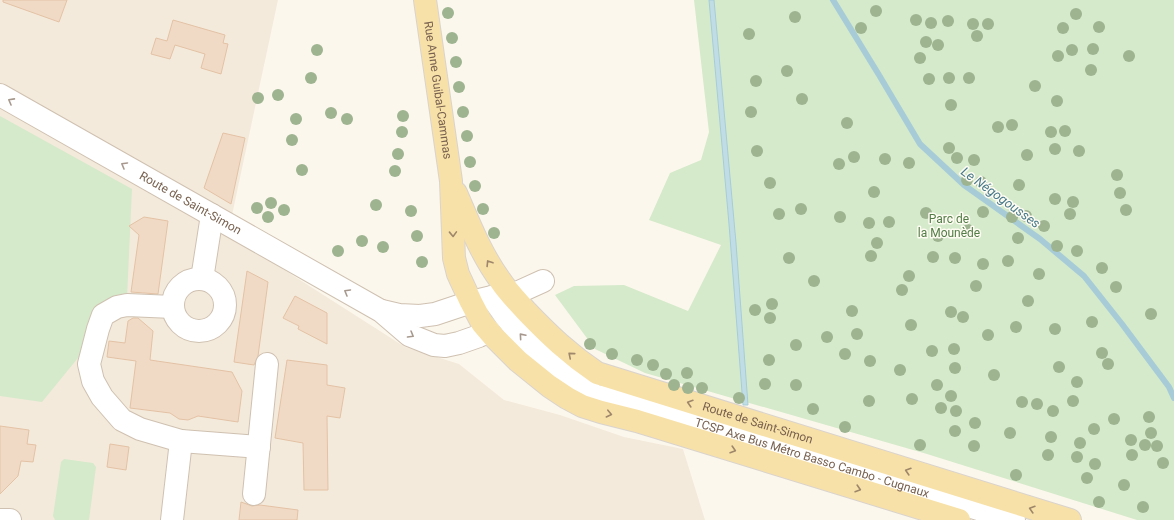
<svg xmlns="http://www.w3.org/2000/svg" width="1174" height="520" viewBox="0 0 1174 520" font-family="Roboto,sans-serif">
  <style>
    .residential { fill: #f4eadb }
    .green { fill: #d4eaca }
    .water { fill: #c0dde6; stroke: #a7ccd8 }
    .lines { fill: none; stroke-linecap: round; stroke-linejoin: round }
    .stream { stroke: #a7ccd8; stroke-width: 6 }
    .building { fill: #f1dac5; stroke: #e3c2a5 }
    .minor-casing { stroke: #cfc1b1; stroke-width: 24 }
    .major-casing { stroke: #d9d3ce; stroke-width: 24 }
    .minor { stroke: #fff; stroke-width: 22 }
    .major { stroke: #f8e1a8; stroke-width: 22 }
    .tree { fill: #9eb491 }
    .oneway { stroke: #a7988d }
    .oneway2 { stroke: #9e876a }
    .labels { text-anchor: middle; stroke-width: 3; stroke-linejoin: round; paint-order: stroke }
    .street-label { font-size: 12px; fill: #78614f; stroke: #fefbf3 }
    .park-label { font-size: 12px; fill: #527d46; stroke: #fefbf3 }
    .water-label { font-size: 13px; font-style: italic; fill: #487a8a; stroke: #fefbf3 }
  </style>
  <rect width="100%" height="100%" fill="#fcf7ec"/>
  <path class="residential" d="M0,0H278L228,234L405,347L459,364L504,400L560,415L624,437L683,449L705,520H0Z"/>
  <path class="green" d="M694,0H1174V520H1137L927,454L645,373L595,349L555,295L574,286L624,285L688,311L721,245L649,220L670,173L701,160L709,132Z
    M0,116L132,189L127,298L42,402L0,396Z
    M64,459L93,463L96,467L89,520H55L53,516L61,462Z"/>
  <path class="water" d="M709,0H714L736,243L748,405H743L729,224Z"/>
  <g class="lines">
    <path class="stream" d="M833,0L879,75L920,144L964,185L1040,239L1084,276L1122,324L1169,387L1174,398"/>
  </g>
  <path class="building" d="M3,0H67L59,22L3,2Z
    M173,20L225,35L223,43L228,44L221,74L201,68L205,54L175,45L170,59L151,54L156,38L167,41Z
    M223,133L245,138L231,204L204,188Z
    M144,217L168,221L158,294L131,292L139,235L129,226Z
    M247,271L268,282L258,356L254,365L234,362Z
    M295,296L327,313V344L298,329L299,326L283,318Z
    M133,318H138L153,331L150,360L232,372L242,391L238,422L198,416L188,420L179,419L170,413L130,408L136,361L107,357L109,341L125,343L128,321Z
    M287,360L327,365V385L345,388L340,418L327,416L328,490H304L303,443L275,438Z
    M0,426L29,430L27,444L36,445L33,462L21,461L18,476L0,494Z
    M110,444L129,447L126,470L107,467Z
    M241,502L252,506L260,505L298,510L297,520H239Z"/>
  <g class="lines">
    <g class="minor-casing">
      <g id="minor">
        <path id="s1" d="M0,95L381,311L409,335L434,345L445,346L459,343L479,336L489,331"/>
        <path d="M202,279L212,215"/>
        <circle cx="199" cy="305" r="26"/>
        <path d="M492,297C511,326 535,353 563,374C570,379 580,383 588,387"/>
        <path d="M173,307L127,305L117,307L103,315L98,329L89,364L93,381L102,397L122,420L140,429L181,441L259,447"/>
        <path d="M382,311L399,315L420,316L435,314L471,302L492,297L512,295L543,281"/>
        <path id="s2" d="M551,386L643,406L1014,520"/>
        <path d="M254,494L267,364"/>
        <path d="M0,520H10"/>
        <path d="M172,520L181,441"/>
      </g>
    </g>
    <g class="major-casing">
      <g id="major">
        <path id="s3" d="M425,0L451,181L454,258L458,274L471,302L482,323L494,337L518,361L549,386L567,398L582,406L601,412L637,421L959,520"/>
        <path id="s4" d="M456,193C469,223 481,254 500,280C507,291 517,301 526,311C549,335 569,354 597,373L1070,520"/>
      </g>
    </g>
    <use href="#minor" class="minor"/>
    <use href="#major" class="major"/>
  </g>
  <g class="tree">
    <circle cx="876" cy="11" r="6"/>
    <circle cx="448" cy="13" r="6"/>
    <circle cx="1076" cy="14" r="6"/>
    <circle cx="795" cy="17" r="6"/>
    <circle cx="916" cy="20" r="6"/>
    <circle cx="948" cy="21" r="6"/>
    <circle cx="931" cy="23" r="6"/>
    <circle cx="973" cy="24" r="6"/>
    <circle cx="988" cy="24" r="6"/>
    <circle cx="1099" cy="27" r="6"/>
    <circle cx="861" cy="28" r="6"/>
    <circle cx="1063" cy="28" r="6"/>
    <circle cx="749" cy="34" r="6"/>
    <circle cx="977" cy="36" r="6"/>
    <circle cx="452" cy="38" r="6"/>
    <circle cx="926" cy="42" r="6"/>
    <circle cx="938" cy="45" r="6"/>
    <circle cx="1093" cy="49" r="6"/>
    <circle cx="317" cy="50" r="6"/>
    <circle cx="1072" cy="50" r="6"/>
    <circle cx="1058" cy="56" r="6"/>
    <circle cx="1129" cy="56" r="6"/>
    <circle cx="920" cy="58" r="6"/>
    <circle cx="456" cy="62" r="6"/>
    <circle cx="1091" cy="70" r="6"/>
    <circle cx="787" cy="71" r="6"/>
    <circle cx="311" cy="78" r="6"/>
    <circle cx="949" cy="78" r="6"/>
    <circle cx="969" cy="78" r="6"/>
    <circle cx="929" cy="79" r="6"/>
    <circle cx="756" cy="81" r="6"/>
    <circle cx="1035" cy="86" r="6"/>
    <circle cx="459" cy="87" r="6"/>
    <circle cx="278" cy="95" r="6"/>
    <circle cx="258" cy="98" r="6"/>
    <circle cx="802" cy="99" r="6"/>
    <circle cx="1057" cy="101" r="6"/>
    <circle cx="951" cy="105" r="6"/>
    <circle cx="463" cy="112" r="6"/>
    <circle cx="751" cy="112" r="6"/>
    <circle cx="331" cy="113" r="6"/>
    <circle cx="403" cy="116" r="6"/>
    <circle cx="296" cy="119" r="6"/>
    <circle cx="347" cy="119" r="6"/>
    <circle cx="847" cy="123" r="6"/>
    <circle cx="1012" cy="125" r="6"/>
    <circle cx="998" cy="127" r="6"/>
    <circle cx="1065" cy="131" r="6"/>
    <circle cx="402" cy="132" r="6"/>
    <circle cx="1051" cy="132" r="6"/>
    <circle cx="467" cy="136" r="6"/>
    <circle cx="292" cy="140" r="6"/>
    <circle cx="949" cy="148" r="6"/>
    <circle cx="1055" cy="149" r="6"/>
    <circle cx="757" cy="151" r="6"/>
    <circle cx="1079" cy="151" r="6"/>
    <circle cx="398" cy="154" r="6"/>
    <circle cx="1027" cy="155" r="6"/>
    <circle cx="854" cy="157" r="6"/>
    <circle cx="957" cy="158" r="6"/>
    <circle cx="885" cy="159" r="6"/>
    <circle cx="974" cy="160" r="6"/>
    <circle cx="470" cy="162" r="6"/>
    <circle cx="909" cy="163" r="6"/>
    <circle cx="839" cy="164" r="6"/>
    <circle cx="302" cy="170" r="6"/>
    <circle cx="395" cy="171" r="6"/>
    <circle cx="1117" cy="175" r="6"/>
    <circle cx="967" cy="180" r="6"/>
    <circle cx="981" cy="182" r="6"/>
    <circle cx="770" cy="183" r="6"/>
    <circle cx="1019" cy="185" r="6"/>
    <circle cx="475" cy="186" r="6"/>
    <circle cx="874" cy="192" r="6"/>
    <circle cx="1120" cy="193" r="6"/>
    <circle cx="1055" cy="199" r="6"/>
    <circle cx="1073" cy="202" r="6"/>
    <circle cx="271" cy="203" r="6"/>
    <circle cx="376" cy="205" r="6"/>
    <circle cx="257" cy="208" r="6"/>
    <circle cx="483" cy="209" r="6"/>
    <circle cx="801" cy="209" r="6"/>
    <circle cx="284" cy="210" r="6"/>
    <circle cx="1126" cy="210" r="6"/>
    <circle cx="411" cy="211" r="6"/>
    <circle cx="983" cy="212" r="6"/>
    <circle cx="926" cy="213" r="6"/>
    <circle cx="779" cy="214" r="6"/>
    <circle cx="1070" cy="214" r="6"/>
    <circle cx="1026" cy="216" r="6"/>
    <circle cx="268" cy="217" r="6"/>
    <circle cx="840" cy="217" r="6"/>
    <circle cx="1012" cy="217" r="6"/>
    <circle cx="889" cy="222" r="6"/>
    <circle cx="869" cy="223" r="6"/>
    <circle cx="1044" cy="226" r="6"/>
    <circle cx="968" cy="230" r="6"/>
    <circle cx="494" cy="233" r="6"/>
    <circle cx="417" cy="236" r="6"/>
    <circle cx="938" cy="236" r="6"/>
    <circle cx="1018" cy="238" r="6"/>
    <circle cx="362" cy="241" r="6"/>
    <circle cx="877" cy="243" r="6"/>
    <circle cx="1057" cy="246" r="6"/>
    <circle cx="383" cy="247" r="6"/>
    <circle cx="338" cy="251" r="6"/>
    <circle cx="1077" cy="251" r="6"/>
    <circle cx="871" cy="256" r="6"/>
    <circle cx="933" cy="257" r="6"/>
    <circle cx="789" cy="258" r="6"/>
    <circle cx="955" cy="258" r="6"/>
    <circle cx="1008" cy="261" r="6"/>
    <circle cx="422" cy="262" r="6"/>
    <circle cx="983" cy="264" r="6"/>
    <circle cx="1102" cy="268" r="6"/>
    <circle cx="1039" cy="274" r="6"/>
    <circle cx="909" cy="276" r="6"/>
    <circle cx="814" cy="281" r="6"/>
    <circle cx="976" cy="286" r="6"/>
    <circle cx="1116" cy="287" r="6"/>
    <circle cx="902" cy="290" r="6"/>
    <circle cx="1028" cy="301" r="6"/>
    <circle cx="772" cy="304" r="6"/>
    <circle cx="755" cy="310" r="6"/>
    <circle cx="852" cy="311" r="6"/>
    <circle cx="951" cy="312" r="6"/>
    <circle cx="1151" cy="314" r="6"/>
    <circle cx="963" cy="317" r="6"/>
    <circle cx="770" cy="318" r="6"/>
    <circle cx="1092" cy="322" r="6"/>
    <circle cx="911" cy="325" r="6"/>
    <circle cx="1016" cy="327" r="6"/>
    <circle cx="1055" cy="329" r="6"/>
    <circle cx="857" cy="334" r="6"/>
    <circle cx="988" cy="335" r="6"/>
    <circle cx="827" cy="337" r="6"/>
    <circle cx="590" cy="344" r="6"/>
    <circle cx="796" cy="345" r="6"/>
    <circle cx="954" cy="349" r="6"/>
    <circle cx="932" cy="351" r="6"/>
    <circle cx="1102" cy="353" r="6"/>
    <circle cx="612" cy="354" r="6"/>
    <circle cx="845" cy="354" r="6"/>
    <circle cx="637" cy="360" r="6"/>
    <circle cx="769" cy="360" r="6"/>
    <circle cx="870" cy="361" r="6"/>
    <circle cx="1108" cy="364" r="6"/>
    <circle cx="653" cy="365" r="6"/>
    <circle cx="1059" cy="367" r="6"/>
    <circle cx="955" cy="368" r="6"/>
    <circle cx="900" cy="370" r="6"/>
    <circle cx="687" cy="373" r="6"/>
    <circle cx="666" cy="374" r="6"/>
    <circle cx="994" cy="375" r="6"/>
    <circle cx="1077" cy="382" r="6"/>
    <circle cx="765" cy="384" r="6"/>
    <circle cx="674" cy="385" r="6"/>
    <circle cx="796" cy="385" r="6"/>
    <circle cx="937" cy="385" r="6"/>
    <circle cx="688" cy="388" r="6"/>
    <circle cx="702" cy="388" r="6"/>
    <circle cx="951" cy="396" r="6"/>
    <circle cx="739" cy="398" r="6"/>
    <circle cx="912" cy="399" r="6"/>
    <circle cx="869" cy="401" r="6"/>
    <circle cx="1073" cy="401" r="6"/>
    <circle cx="1022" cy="402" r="6"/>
    <circle cx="1037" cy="404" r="6"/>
    <circle cx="941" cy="408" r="6"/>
    <circle cx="813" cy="409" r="6"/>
    <circle cx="956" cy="411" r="6"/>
    <circle cx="1053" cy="411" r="6"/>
    <circle cx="1149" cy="417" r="6"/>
    <circle cx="1114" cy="419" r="6"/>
    <circle cx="975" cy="423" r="6"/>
    <circle cx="845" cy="427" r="6"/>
    <circle cx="1094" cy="429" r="6"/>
    <circle cx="955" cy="431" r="6"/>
    <circle cx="1010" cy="433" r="6"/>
    <circle cx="1151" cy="433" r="6"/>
    <circle cx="1051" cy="437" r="6"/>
    <circle cx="1131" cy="440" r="6"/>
    <circle cx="1080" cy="443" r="6"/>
    <circle cx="920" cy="445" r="6"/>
    <circle cx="1145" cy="445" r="6"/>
    <circle cx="974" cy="446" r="6"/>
    <circle cx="1157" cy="446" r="6"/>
    <circle cx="1048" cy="455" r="6"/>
    <circle cx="1132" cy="455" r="6"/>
    <circle cx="1077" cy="457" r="6"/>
    <circle cx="1163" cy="463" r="6"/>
    <circle cx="1095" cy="464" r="6"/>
    <circle cx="1016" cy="475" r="6"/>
    <circle cx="1087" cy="478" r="6"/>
    <circle cx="1124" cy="485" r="6"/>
    <circle cx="1099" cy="502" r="6"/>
    <circle cx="1143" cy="507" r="6"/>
  </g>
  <defs><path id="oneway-chevron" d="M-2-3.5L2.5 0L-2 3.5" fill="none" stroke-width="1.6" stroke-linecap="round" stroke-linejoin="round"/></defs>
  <g class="oneway">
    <use href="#oneway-chevron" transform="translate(11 101) rotate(-151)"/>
    <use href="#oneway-chevron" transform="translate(124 165) rotate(-150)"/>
    <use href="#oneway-chevron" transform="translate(347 292) rotate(-150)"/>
    <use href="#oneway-chevron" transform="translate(411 335) rotate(30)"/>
    <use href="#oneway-chevron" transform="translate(522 336) rotate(-131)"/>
  </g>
  <g class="oneway2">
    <use href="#oneway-chevron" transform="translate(453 234) rotate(88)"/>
    <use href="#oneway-chevron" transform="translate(489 263) rotate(-122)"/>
    <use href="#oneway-chevron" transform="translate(571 355) rotate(-140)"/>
    <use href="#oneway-chevron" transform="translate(690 403) rotate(-163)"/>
    <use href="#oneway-chevron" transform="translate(609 414) rotate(13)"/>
    <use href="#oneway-chevron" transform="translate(733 450) rotate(17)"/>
    <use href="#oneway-chevron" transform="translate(908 471) rotate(-163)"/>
    <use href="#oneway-chevron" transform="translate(858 489) rotate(17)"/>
    <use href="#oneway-chevron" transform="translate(1032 509) rotate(-163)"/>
  </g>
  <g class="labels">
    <g class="street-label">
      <text dy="4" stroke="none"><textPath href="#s3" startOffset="91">Rue Anne Guibal-Cammas</textPath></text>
      <text dy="4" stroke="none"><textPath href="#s1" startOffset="219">Route de Saint-Simon</textPath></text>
      <text dy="4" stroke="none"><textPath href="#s4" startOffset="401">Route de Saint-Simon</textPath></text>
      <text dy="4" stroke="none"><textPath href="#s2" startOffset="271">TCSP Axe Bus Métro Basso Cambo - Cugnaux</textPath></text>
    </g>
    <g class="park-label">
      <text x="949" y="223">Parc de<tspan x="949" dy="14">la Mounède</tspan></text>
    </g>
    <g class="water-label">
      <text transform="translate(1001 197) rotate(36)" y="5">Le Négogousses</text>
    </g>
  </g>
</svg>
